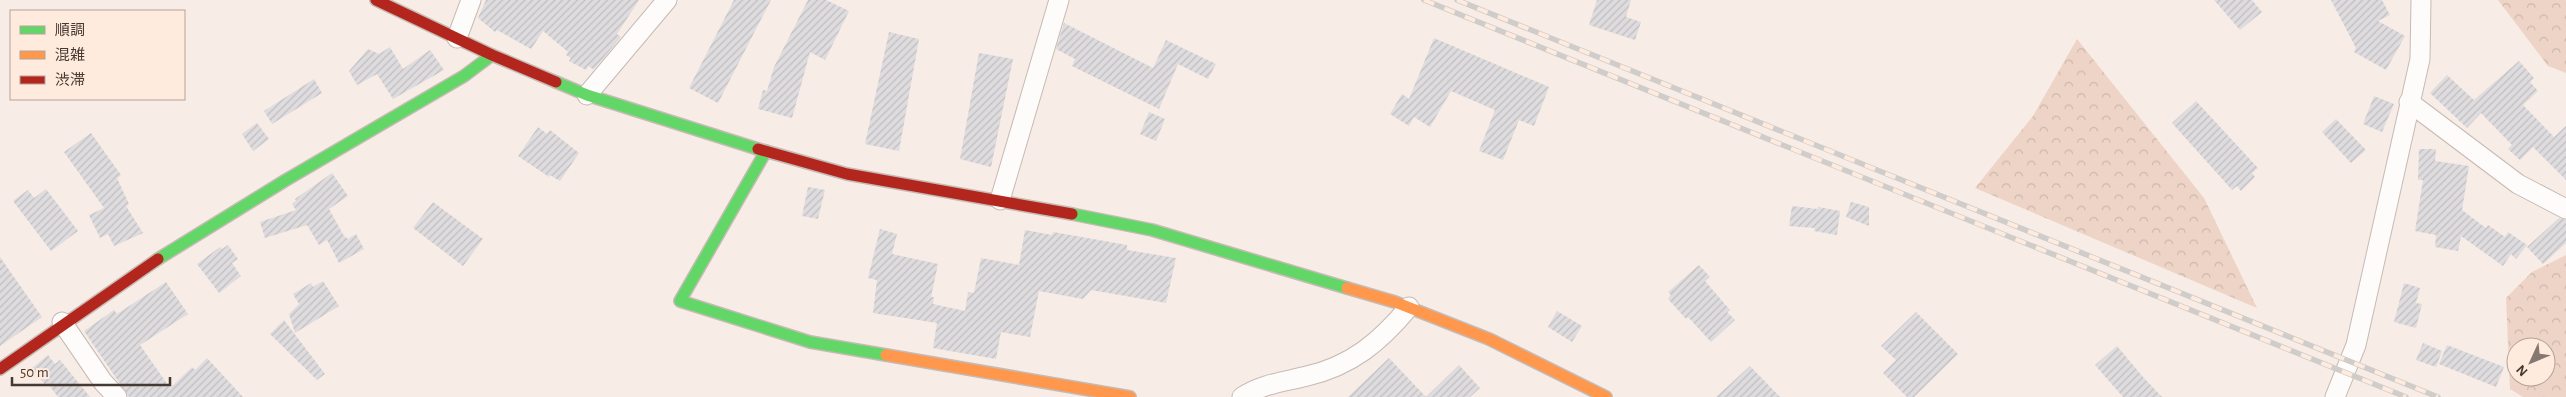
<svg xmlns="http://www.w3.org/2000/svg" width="2566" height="397" viewBox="0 0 2566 397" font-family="'Alegreya Sans','Noto Sans JP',sans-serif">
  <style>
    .forest { fill: url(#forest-crowns); fill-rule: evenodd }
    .building { fill: url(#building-hatch) }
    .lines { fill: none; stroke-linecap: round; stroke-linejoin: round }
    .street-casing { stroke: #c6bab4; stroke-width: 21 }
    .fast-casing { stroke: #c6bab4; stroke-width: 14 }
    .slow-casing { stroke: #c6bab4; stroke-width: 14 }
    .jam-casing { stroke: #c6bab4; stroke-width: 14 }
    .street { stroke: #fefcfb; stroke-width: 19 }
    .fast { stroke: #63d668; stroke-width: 11 }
    .slow { stroke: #ff974d; stroke-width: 11 }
    .jam { stroke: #b3261e; stroke-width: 11 }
    .rail-casing { stroke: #cfccc9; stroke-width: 5.5 }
    .rail { stroke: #ffeade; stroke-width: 4; stroke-dasharray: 11; stroke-linecap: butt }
  </style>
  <defs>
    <pattern id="forest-crowns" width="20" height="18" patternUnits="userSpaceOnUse" patternTransform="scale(1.25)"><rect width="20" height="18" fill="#edd4c6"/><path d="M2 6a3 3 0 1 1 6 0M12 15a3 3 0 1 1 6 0" fill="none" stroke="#cdb7ab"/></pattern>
    <pattern id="building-hatch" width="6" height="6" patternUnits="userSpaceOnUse" patternTransform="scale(1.25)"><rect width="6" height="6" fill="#dedcde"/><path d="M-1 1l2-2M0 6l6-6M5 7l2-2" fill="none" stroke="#c0bebf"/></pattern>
  </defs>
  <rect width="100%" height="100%" fill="#f7ece6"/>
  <path class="forest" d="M2498,0H2566V73L2548,66Z
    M2077,39L2204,198L2257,308L1975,188L2033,116Z
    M2566,255V397H2523L2510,389L2506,298L2532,272ZM2516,347H2546V377H2516Z"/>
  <path class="building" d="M486,0H639L617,34L621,37L596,67L593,69L588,66L586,70L569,61L571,58L566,55L568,52L543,31L531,49L497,30L495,32L478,18Z
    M734,0H771L718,103L689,88Z
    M808,0H826L849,11L825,60L810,52L792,118L758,109L763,90L767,91L774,67Z
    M1597,0H1631L1626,17L1641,22L1635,40L1589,25Z
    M2214,0H2252L2262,12L2240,30Z
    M2331,0H2382L2390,15L2378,21L2405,36L2386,70L2354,52L2356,48Z
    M1064,23L1153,68L1166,40L1216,64L1208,79L1178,64L1159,109L1072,66L1075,59L1056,49Z
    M889,32L919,39L899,151L865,144Z
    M1434,38L1549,87L1534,126L1519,120L1503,160L1479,151L1495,110L1451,91L1430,127L1414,117L1409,126L1390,114L1402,94L1409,99Z
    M390,47L403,69L430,50L444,70L393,99L377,74L357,85L349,71L368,49L379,54Z
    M979,53L1013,59L991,167L960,159Z
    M2519,61L2534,78L2530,82L2538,91L2523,105L2554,137L2566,126V180L2533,147L2520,160L2508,149L2512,145L2481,113L2467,128L2430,93L2447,75L2474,100Z
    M314,79L322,93L272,124L264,111Z
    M2374,96L2394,104L2382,132L2363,124Z
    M2196,101L2258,168L2252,173L2255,177L2241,191L2237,186L2232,190L2172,123Z
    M1149,112L1165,119L1156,141L1140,134Z
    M2336,119L2366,150L2351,163L2322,132Z
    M257,123L269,139L253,151L242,134Z
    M538,127L547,134L550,130L579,153L560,181L550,175L549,177L518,156Z
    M91,133L121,175L117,178L129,204L126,206L143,233L114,246L108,234L100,238L89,215L104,208L64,152Z
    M2419,149H2436L2435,161L2469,166L2462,210L2486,228L2488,225L2505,237L2508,232L2527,245L2516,259L2511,254L2503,266L2461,236L2458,251L2435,247L2436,235L2415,231L2423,180H2418Z
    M332,173L348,196L329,209L344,236L348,239L356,234L364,249L339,263L327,240L319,245L307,225L265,238L260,222L296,210L292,204L296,201L295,199Z
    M808,187L825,190L818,219L802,216Z
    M46,189L78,231L51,251L13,201L28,190L34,198Z
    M433,202L483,239L463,266L413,228Z
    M1851,202L1869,207V226L1846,217Z
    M1792,206L1818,209V207L1840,211L1837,235L1814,231L1815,228L1789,226Z
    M2559,218L2566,220V243L2543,264L2527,247Z
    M880,229L897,234L892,254L938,264L931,297H934L933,304L965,311L968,292L974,293L981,258L1019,265L1025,230L1052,235L1053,232L1127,245V250L1176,258L1166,303L1091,290L1083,299L1039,291L1030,337L1001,332L996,359L933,348L937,323L873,313L877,280L868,278Z
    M228,245L238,259L232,263L241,276L219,293L197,264L220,247L222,249Z
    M0,257L42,317L0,346Z
    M1699,265L1710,277L1705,281L1730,310L1727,312L1735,320L1711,342L1688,317L1686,319L1668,299L1671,295L1668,292Z
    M323,281L339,306L295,333L289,314L299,304L293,294L311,283L313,287Z
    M166,282L188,314L140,345L170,388L192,367L195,370L207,358L243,397H129L84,331L114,310L117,314Z
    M2404,283L2420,288L2416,303L2422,304L2416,328L2394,322Z
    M1557,311L1582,326L1572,342L1548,327Z
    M1916,312L1958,354L1914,397H1907L1883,373L1896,360L1881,346Z
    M284,320L325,374L317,380L270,334Z
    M2423,343L2442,351L2436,367L2416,360Z
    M2447,345L2504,367L2496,387L2439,364Z
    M2117,346L2143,377L2162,397H2123L2095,365Z
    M48,355L55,364L60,360L90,397H58L48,384L46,386L32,368Z
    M1389,358L1426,397L1459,365L1480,388L1470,397H1348Z
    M1750,366L1780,397H1716Z"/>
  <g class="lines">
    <g class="street-casing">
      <path id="street" d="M457,38L471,0
        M587,95L667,0
        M2409,102L2518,184L2566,209
        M1000,200L1059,0
        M62,322L103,382L117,397
        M1242,397C1262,384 1283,382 1307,376C1351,366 1380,342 1409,307
        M2335,397L2356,345L2420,59L2421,0"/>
    </g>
    <g class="fast-casing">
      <path id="fast" d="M556,82L587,95L758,149
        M766,151L680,301L810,342L886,355
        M1072,214L1152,230L1347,288
        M158,259L286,180L464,76L492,55"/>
    </g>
    <g class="slow-casing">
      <path id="slow" d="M1347,288L1395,302L1489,339L1606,397
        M886,355L1130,397"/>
    </g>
    <g class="jam-casing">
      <path id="jam" d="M376,0L492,55L556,82
        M758,149L847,174L1072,214
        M0,369L158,259"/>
    </g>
    <use href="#street" class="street"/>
    <use href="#fast" class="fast"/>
    <use href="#slow" class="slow"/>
    <use href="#jam" class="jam"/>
    <g class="rail-casing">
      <path id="rail" d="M1424,0L2406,397
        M1457,0L2438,397"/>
    </g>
    <use href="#rail" class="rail"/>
  </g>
  <rect x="10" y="10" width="175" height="90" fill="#ffeade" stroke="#b5a399"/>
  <rect x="20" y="26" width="25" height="8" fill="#63d668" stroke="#b5a399"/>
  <text x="55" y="35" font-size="15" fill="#463931">順調</text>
  <rect x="20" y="51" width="25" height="8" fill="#ff974d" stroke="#b5a399"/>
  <text x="55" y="60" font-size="15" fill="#463931">混雑</text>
  <rect x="20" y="76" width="25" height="8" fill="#b3261e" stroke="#b5a399"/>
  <text x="55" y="85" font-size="15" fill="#463931">渋滞</text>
  <g transform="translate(2531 362) rotate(226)"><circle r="24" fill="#ffeade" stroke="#b5a399"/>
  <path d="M0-4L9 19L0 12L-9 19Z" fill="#847870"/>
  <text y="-8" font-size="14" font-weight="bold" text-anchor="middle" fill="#463931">N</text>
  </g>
  <path d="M12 377v8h158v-8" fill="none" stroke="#463931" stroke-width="2.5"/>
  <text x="20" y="377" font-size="15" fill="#463931" stroke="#ffeade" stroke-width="4" paint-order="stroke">50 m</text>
</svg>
